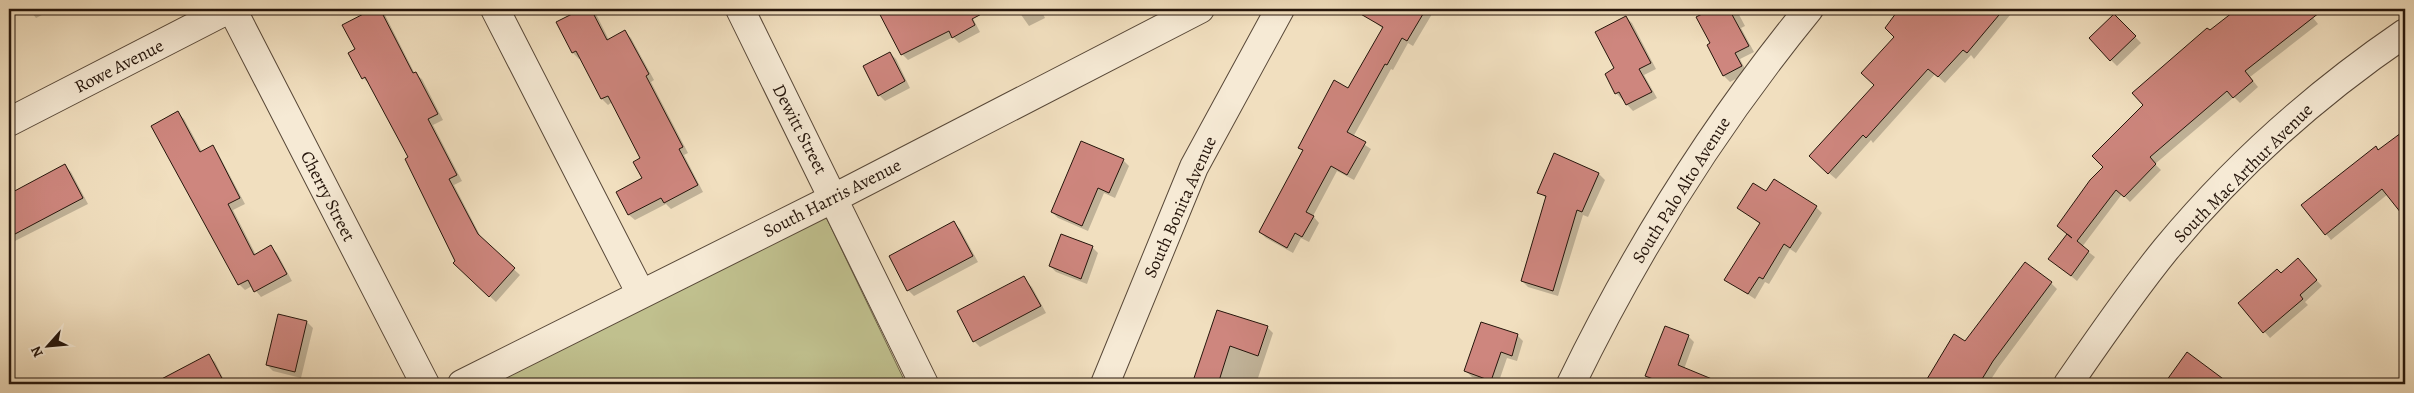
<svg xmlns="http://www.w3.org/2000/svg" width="2414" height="393" viewBox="0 0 2414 393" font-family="Alegreya,serif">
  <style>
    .green { fill: #c0c08e; stroke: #726a4c }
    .shadow { fill: #0003 }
    .building { fill: #ce867e; stroke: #25150b }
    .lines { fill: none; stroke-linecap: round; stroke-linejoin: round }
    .minor-casing { stroke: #584838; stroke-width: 30 }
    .minor { stroke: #f6ead5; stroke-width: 28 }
    .labels { text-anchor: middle; stroke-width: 4; stroke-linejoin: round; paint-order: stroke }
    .street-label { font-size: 18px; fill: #25150b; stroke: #f6ead5 }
  </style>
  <rect width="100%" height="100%" fill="#f1dfbf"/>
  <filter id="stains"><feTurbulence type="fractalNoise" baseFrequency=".004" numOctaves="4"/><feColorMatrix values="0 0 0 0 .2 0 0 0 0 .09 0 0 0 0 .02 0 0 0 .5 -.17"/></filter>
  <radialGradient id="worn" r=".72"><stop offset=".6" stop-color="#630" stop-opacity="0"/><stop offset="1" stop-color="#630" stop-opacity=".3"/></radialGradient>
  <path class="green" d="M826,217L906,384H493Z"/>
  <path class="shadow" d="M29,9H54L36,18Z
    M376,9H379L384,13L415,74L422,79L443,120L433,125L462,181L454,185L483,241L520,275L496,302L460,269L409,158L370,84L363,78L350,53L357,50L344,25Z
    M585,9H591L595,12L609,40L625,32L631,38L654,80L651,82L688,153L684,155L703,192L671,209L666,204L635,220L629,215L644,179L642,159L612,102L608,105L602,99L581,58L579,59L573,53L558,23Z
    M878,9H968L980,32L959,43L953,37L908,60L902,54Z
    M1017,9H1042L1041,10L1045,18L1029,26Z
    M1378,9H1435L1413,46L1408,43L1393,70L1391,69L1353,137L1371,149L1354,180L1337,171L1313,216L1319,223L1309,242L1301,238L1293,253L1266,238L1260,232L1303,151L1299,147L1349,90L1383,29L1372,20Z
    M1715,9H1736L1745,26L1741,28L1754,52L1740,59L1747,73L1730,82L1724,76L1712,44L1698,18Z
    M1902,9H2015L1974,59L1971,55L1945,83L1935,74L1873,143L1871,140L1836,179L1817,163L1875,85L1896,37L1887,28Z
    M2239,9H2254L2259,15L2266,9H2306L2318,24L2250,77L2258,87L2240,103L2234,97L2155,164L2161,170L2130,202L2122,194L2082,247L2095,257L2077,281L2050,259L2068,235L2058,226L2105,167L2144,105L2210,32Z
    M2114,15L2141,43L2117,66L2111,60Z
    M1626,17L1632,23L1656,69L1644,75L1657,98L1633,111L1616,93V68Z
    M890,53L896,59L910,88L885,101L879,95Z
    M178,113L184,119L202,152L212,147L218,153L245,204L233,210L256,255L271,247L277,253L292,281L261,297L252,286L245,290L239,284L153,126Z
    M2405,132V215L2388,194L2331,240L2326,234L2378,151Z
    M1555,155L1599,174L1605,180L1588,217L1583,215L1558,296L1528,287L1522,281L1547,199L1539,192Z
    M1123,160L1129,166L1115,198L1104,193L1088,231L1058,218L1052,212Z
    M65,166L71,172L88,204L9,244V195Z
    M1816,207L1822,213L1796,253L1790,249L1769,284L1765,282L1755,299L1726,280L1760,224L1739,208Z
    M954,223L960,229L978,262L914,296L908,290Z
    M1092,247L1098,253L1087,284L1056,272L1050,266Z
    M2303,266L2322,286L2305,302L2308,305L2270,338L2239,303L2281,275Z
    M1026,281L1032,287L1046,313L980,347L974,341Z
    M2051,283L2057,289L1999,367L1988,384H1925L1955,336L1965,342Z
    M1217,312L1267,327L1273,333L1256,384H1193Z
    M279,316L307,322L313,328L301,378L273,371L267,365Z
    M1517,335L1523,341L1517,361L1507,358L1498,384L1472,377L1466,371Z
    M1688,336L1694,342L1684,369L1714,380L1718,384H1660L1653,382L1647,376Z
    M2187,354L2221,381L2219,384H2165Z
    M209,356L215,362L226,384H187L180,371Z"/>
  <path class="building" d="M373,9H380L413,73L416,72L438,114L428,119L457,175L449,179L478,234L515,268L489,297L453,263L455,261L405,159L408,157L365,77L362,79L348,53L355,49L342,25Z
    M582,9H591L607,40L625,30L649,74L646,76L683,147L679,149L698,185L664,203L661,198L628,215L616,192L642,178L633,162L640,158L608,96L601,99L576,51L572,53L556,22Z
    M877,9H991L972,19L975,25L952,38L949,31L901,55Z
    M1352,9H1426L1407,41L1402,38L1387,65L1385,64L1347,132L1366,142L1347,175L1331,166L1306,212L1314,216L1302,237L1295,233L1287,248L1259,232L1303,150L1298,148L1334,80L1348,88L1383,27Z
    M1712,9H1729L1749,46L1735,53L1742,66L1723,76L1707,45L1710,43L1696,17Z
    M1899,9H2004L1967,53L1963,50L1938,77L1928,69L1866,138L1863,135L1828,174L1809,156L1874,85L1861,73L1894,37L1885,28Z
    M2237,9H2324L2245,71L2253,81L2233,98L2227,91L2150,157L2156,164L2124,197L2116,190L2077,241L2089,251L2071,276L2048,259L2067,234L2072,238L2057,226L2090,180L2103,167L2092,156L2143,105L2132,93L2207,28L2210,30Z
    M2114,14L2136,36L2110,61L2089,38Z
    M1626,16L1651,63L1639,69L1652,92L1626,105L1619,92L1615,94L1605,74L1614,68L1595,32Z
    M890,52L905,81L878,96L863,66Z
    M178,111L200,152L213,145L240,198L228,204L254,255L271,245L287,274L254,292L248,280L238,285L151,126Z
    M2405,130V218L2382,189L2325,235L2301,205L2376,146L2378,150Z
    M1081,141L1124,159L1109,193L1098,188L1082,226L1051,212Z
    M1554,153L1599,173L1582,212L1577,210L1553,291L1521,281L1546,196L1537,193Z
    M65,164L83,198L15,234L9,222V194Z
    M1774,179L1817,206L1790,248L1784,244L1763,279L1759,277L1748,294L1724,280L1760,223L1737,208L1753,183L1766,191Z
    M954,221L973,256L907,291L889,256Z
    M1061,234L1093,246L1081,279L1049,266Z
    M2298,258L2317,280L2300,295L2303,299L2263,333L2238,303L2277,269L2281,273Z
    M2025,262L2052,282L1993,361L1979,384H1924L1954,334L1965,341Z
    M1024,276L1041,306L973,342L957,311Z
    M1217,310L1268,326L1258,356L1230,346L1218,384H1192Z
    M278,314L307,321L295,372L266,365Z
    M1481,322L1518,334L1512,356L1501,352L1491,381L1464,371Z
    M1665,326L1689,335L1678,365L1724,384H1667L1645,376Z
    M2187,352L2230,384H2164Z
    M209,354L225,384H152Z"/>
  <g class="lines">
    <g class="minor-casing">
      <path id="minor" d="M232,9L425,384
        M495,9L641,294
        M740,9L924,384
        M9,122L229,9
        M462,384L834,198L1200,9
        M1105,384L1194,167L1280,9
        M1571,384C1636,250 1715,124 1809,9
        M2068,384C2099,339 2131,292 2166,249C2234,167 2317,93 2405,33"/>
    </g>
    <use href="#minor" class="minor"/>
  </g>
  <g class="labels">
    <g class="street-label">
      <text transform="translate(119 66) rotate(-27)" y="6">Rowe Avenue</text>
      <text transform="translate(800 129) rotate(63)" y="6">Dewitt Street</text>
      <text transform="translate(2243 173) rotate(-45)" y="6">South Mac Arthur Avenue</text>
      <text transform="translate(1681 190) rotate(-58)" y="6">South Palo Alto Avenue</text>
      <text transform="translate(328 196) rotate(63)" y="6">Cherry Street</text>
      <text transform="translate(832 198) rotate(-27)" y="6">South Harris Avenue</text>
      <text transform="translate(1180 207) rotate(-66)" y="6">South Bonita Avenue</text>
    </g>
  </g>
  <rect width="2414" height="393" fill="none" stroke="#f1dfbf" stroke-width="30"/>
  <rect x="10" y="10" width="2394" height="373" fill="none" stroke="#25150b" stroke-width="2.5"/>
  <rect x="15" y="15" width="2384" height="363" fill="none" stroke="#25150b"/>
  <g transform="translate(48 346) rotate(243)" stroke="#f6ead5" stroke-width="4" paint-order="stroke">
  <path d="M0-4L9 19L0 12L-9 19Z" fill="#25150b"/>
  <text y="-8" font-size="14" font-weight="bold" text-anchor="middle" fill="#25150b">N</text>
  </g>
  <rect width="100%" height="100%" filter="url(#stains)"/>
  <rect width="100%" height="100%" fill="url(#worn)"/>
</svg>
